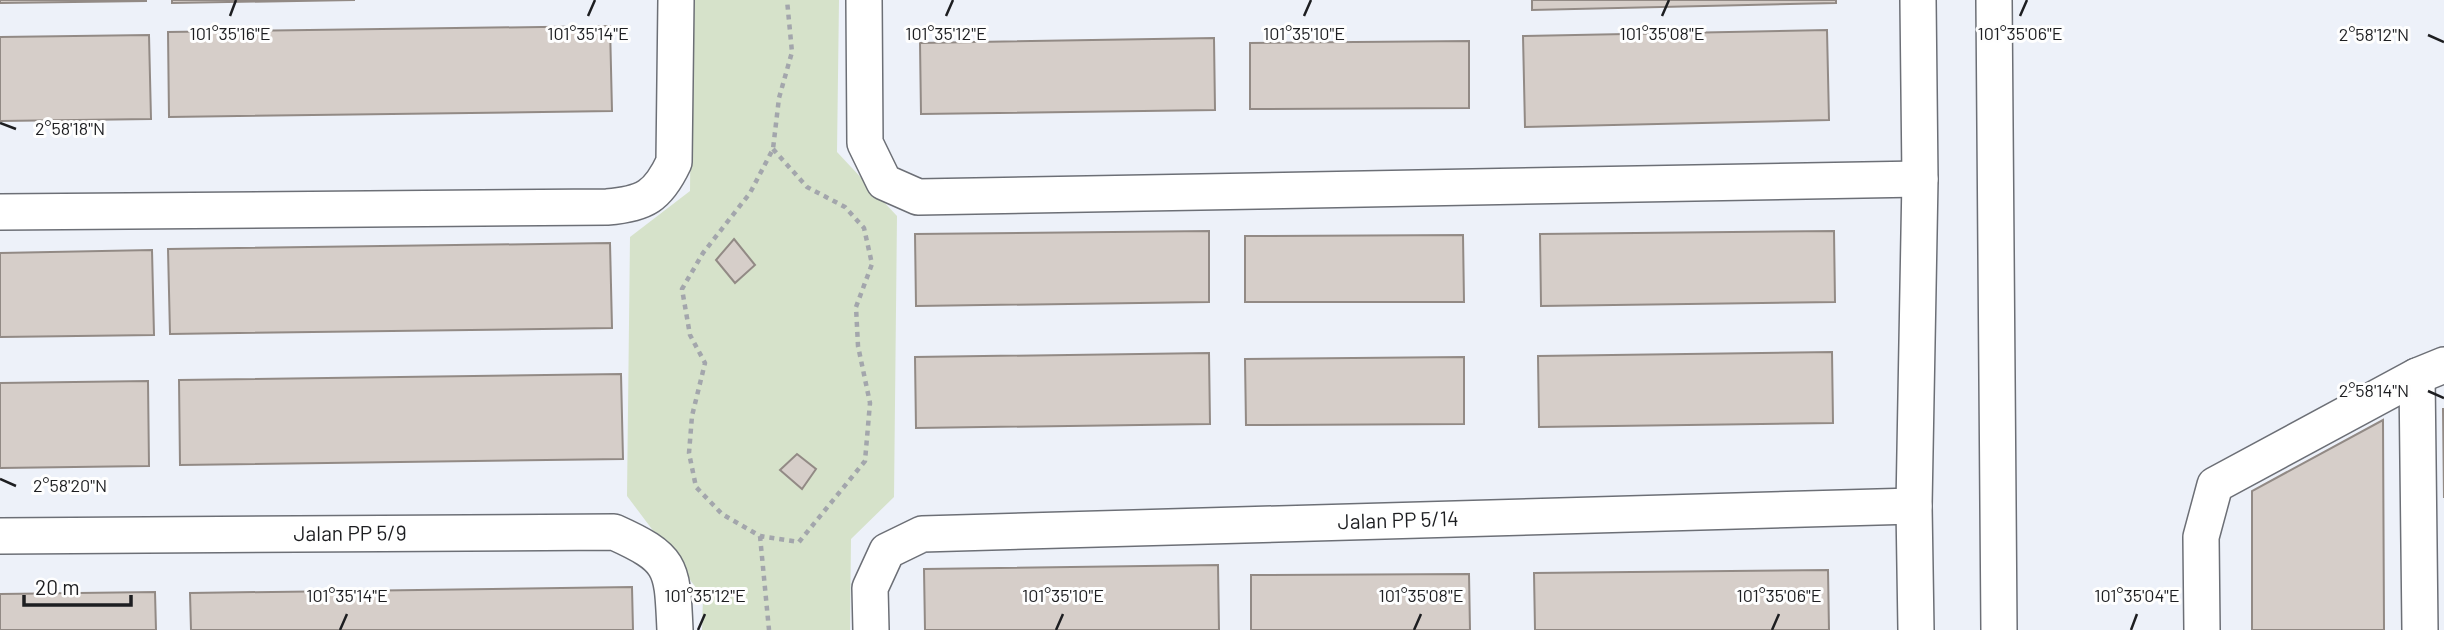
<svg xmlns="http://www.w3.org/2000/svg" width="2444" height="630" viewBox="0 0 2444 630" font-family="Barlow,sans-serif">
  <style>
    .green { fill: #d6e2ca }
    .building { fill: #d6cec9; stroke: #928a85; stroke-width: 2 }
    .lines { fill: none; stroke-linecap: round; stroke-linejoin: round }
    .minor-casing { stroke: #6c6f76; stroke-width: 38 }
    .path { stroke: #a3a6ac; stroke-width: 4.5; stroke-dasharray: 5 5; stroke-linecap: butt }
    .minor { stroke: #fff; stroke-width: 35 }
    .ticks { fill: none; stroke: #1d1e21; stroke-width: 2.5 }
    .labels { text-anchor: middle; stroke-width: 6; stroke-linejoin: round; paint-order: stroke }
    .street-label { font-size: 21px; fill: #1d1e21; stroke: #fefefe }
    .ticks-label { font-size: 18px; text-anchor: middle; fill: #1d1e21; stroke: #fefefe; stroke-width: 6; stroke-linejoin: round; paint-order: stroke }
  </style>
  <rect width="100%" height="100%" fill="#edf1f9"/>
  <path class="green" d="M692,0H839L837,152L897,216L894,497L851,539L850,630H702L703,597L627,496L630,237L690,191Z"/>
  <path class="building" d="M0,0H146V1L0,3Z
    M172,0H355L172,3Z
    M1532,0H1836V3L1532,10Z
    M610,26L612,111L169,117L168,32Z
    M1827,30L1829,120L1525,127L1523,36Z
    M149,35L151,119L0,121V37Z
    M1214,38L1215,110L921,114L920,43Z
    M1469,41V108L1250,109V43Z
    M1209,231V302L916,306L915,234Z
    M1834,231L1835,302L1541,306L1540,234Z
    M1463,235L1464,302H1245V236Z
    M734,239L755,265L735,283L716,260Z
    M610,243L612,328L170,334L168,249Z
    M152,250L154,335L0,337V253Z
    M1832,352L1833,423L1539,427L1538,356Z
    M1209,353L1210,424L916,428L915,357Z
    M1464,357V424L1246,425L1245,359Z
    M621,374L623,459L180,465L179,380Z
    M148,381L149,466L0,468V383Z
    M2443,409H2444V498Z
    M2383,420L2384,630H2252V491Z
    M797,454L816,469L802,489L780,470Z
    M1218,565L1219,630H925L924,569Z
    M1828,570L1829,630H1535L1534,573Z
    M1469,574L1470,630H1251V575Z
    M632,587L633,630H191L190,593Z
    M155,592L156,630H0V594Z"/>
  <g class="lines">
    <g class="minor-casing">
      <g id="minor">
        <path d="M864,0L865,143L884,182L918,197L1920,179"/>
        <path d="M1994,0L1999,630"/>
        <path d="M0,212L607,207C645,204 658,196 674,162L676,0"/>
        <path d="M2417,376L2420,630"/>
        <path id="s1" d="M0,536L614,532C674,559 672,567 675,630"/>
        <path id="s2" d="M871,630L870,588L887,551L922,534L1914,506"/>
        <path d="M1916,630L1914,506L1920,179L1918,0"/>
        <path d="M2202,630L2201,537L2215,485L2417,376L2444,365"/>
      </g>
    </g>
    <path class="path" d="M773,149L807,187L845,207L864,228L872,264L856,307L858,346L870,403L865,461L799,542L760,536L722,514L696,487L689,453L692,416L705,363L690,335L682,289L703,253L750,193L773,149L779,98L792,52L787,0
      M760,536L769,630"/>
    <use href="#minor" class="minor"/>
  </g>
  <path class="ticks" d="M230,16L236,0M588,16L595,0M946,16L953,0M1304,16L1311,0M1662,16L1669,0M2020,16L2027,0M2428,35L2444,42M0,123L16,129M2428,391L2444,398M0,479L16,486M340,630L347,614M698,630L705,614M1056,630L1063,614M1414,630L1421,614M1772,630L1779,614M2131,630L2137,614"/>
  <g class="labels">
    <g class="street-label">
      <text dy="7" stroke="none"><textPath href="#s2" startOffset="598">Jalan PP 5/14</textPath></text>
      <text dy="7" stroke="none"><textPath href="#s1" startOffset="350">Jalan PP 5/9</textPath></text>
    </g>
  </g>
  <g class="ticks-label">
    <text x="2020" y="40">101°35'06"E</text>
    <text x="230" y="40">101°35'16"E</text>
    <text x="588" y="40">101°35'14"E</text>
    <text x="946" y="40">101°35'12"E</text>
    <text x="1304" y="40">101°35'10"E</text>
    <text x="1662" y="40">101°35'08"E</text>
    <text x="2374" y="41">2°58'12"N</text>
    <text x="70" y="135">2°58'18"N</text>
    <text x="2374" y="397">2°58'14"N</text>
    <text x="70" y="492">2°58'20"N</text>
    <text x="347" y="602">101°35'14"E</text>
    <text x="705" y="602">101°35'12"E</text>
    <text x="1063" y="602">101°35'10"E</text>
    <text x="1421" y="602">101°35'08"E</text>
    <text x="1779" y="602">101°35'06"E</text>
    <text x="2137" y="602">101°35'04"E</text>
  </g>
  <path d="M24 595v10h107v-10" fill="none" stroke="#1d1e21" stroke-width="3.5"/>
  <text x="35" y="595" font-size="21" fill="#1d1e21" stroke="#fefefe" stroke-width="5" paint-order="stroke">20 m</text>
</svg>
